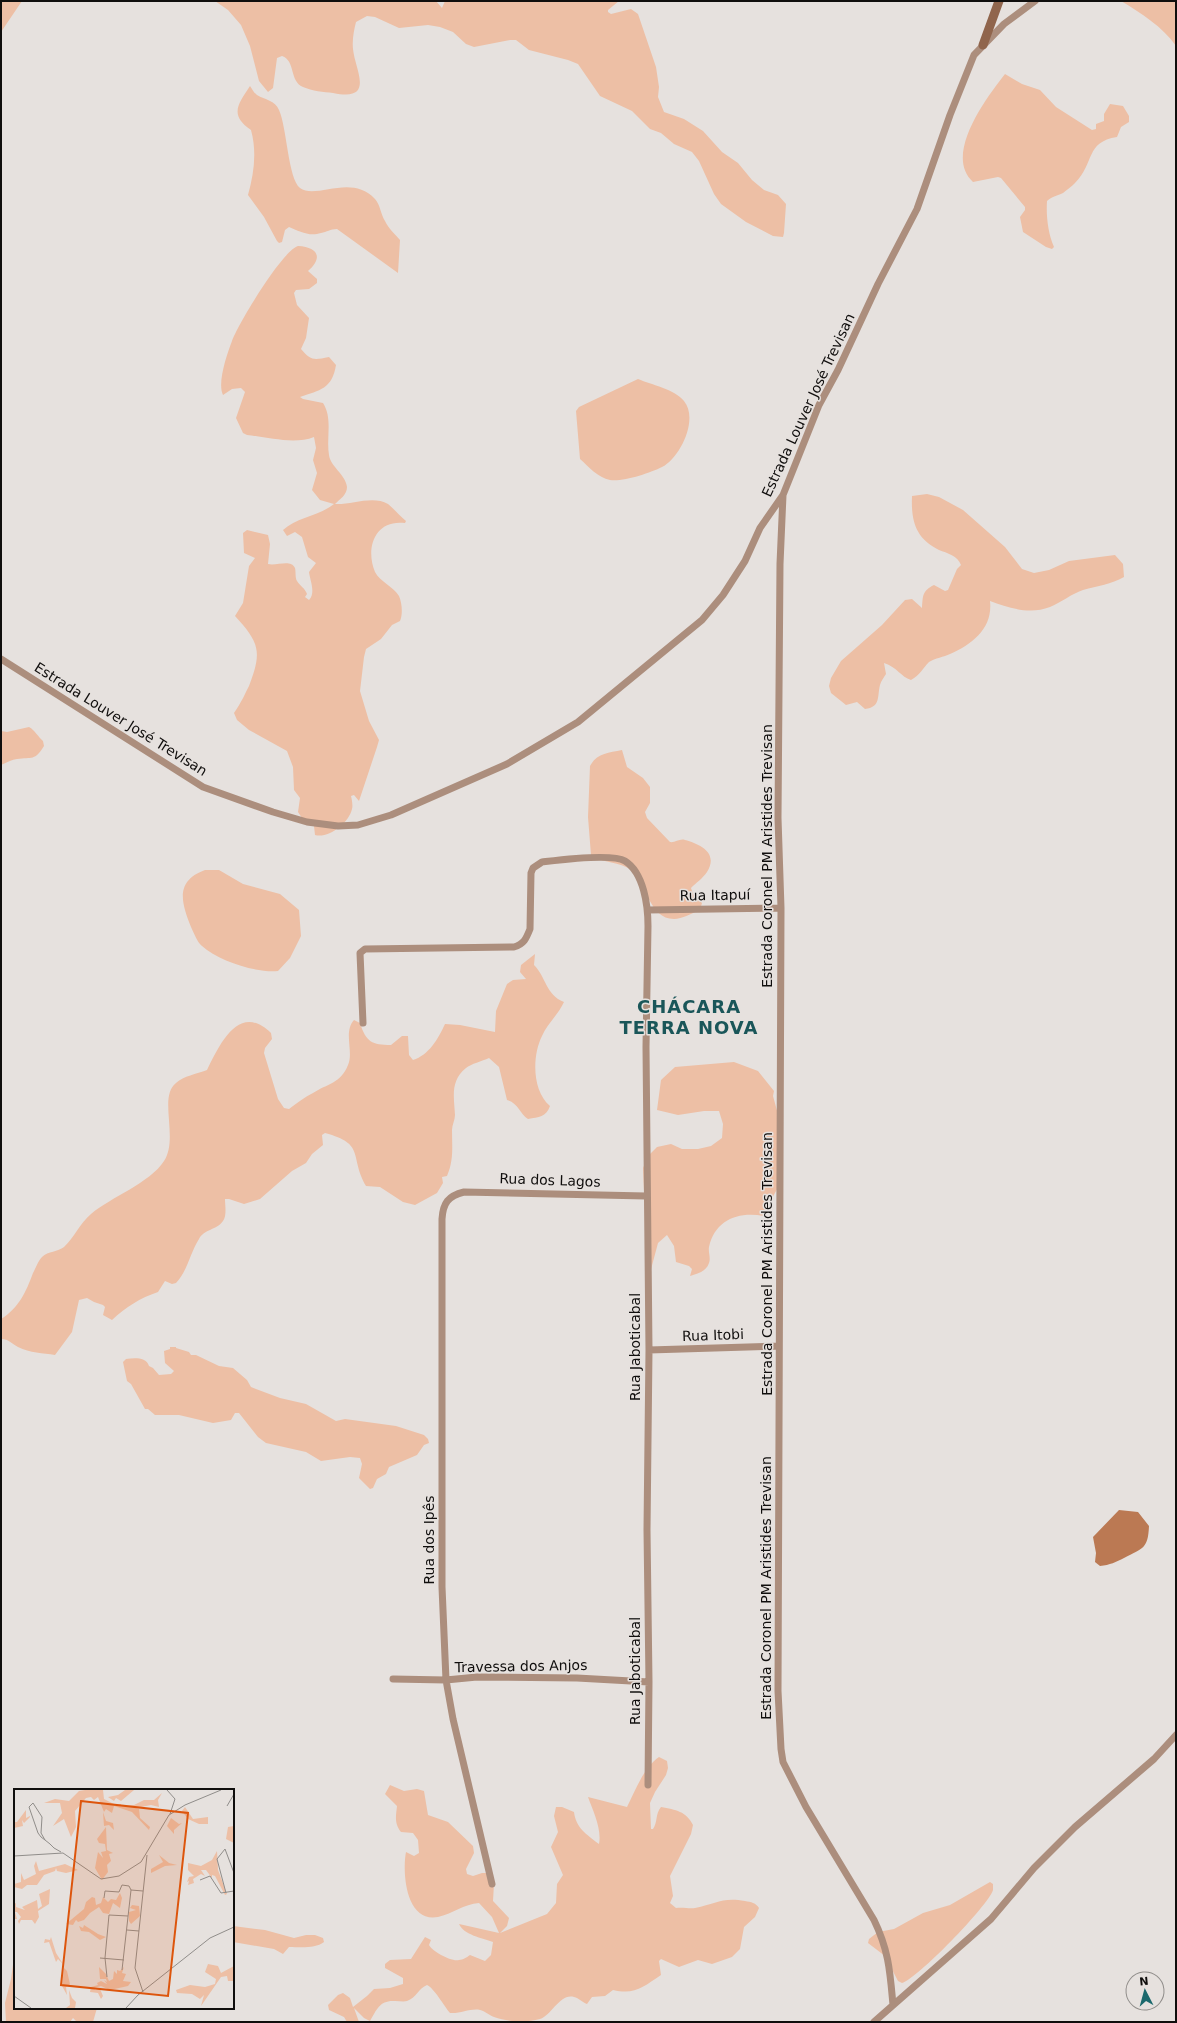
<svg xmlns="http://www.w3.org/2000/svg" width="1177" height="2023" viewBox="0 0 1177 2023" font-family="'DejaVu Sans',sans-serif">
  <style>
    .green { fill: #edbfa5 }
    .water { fill: #bb7953 }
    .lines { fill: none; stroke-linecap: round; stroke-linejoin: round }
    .street { stroke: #ac8e7d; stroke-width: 7 }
    .secondary { stroke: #90654c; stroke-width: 9 }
    .labels { text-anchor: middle; stroke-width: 3; stroke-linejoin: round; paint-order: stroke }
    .street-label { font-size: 14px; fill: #100e0d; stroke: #e6e1de }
    .district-label { font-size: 18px; font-weight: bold; letter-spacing: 1px; fill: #1a5659; stroke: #e6e1de }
    .inset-road { fill: none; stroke: #908d8a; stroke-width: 1 }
    .view { fill: #dd550c; fill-opacity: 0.15; stroke: #dd550c; stroke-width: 2 }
    .inset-edge { fill: none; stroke: #100e0d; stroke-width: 2 }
  </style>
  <rect width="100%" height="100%" fill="#e6e1de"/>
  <path class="green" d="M1,1H22L1,32Z
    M215,1H436L442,8L445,1H619L608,10V12L611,14L631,9L638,14L656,67L659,87L658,97L664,112L684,119L703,131L722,152L738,163L752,180L764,190L778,195L786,204L784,233L783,237L773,236L746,222L721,204L714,194L699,161L692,152L674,144L661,133L650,129L632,111L600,96L578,64L568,60L529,50L516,40H510L474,47L466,44L453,32L440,27L428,25L399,28L375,17L367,16L356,22C354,30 352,40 353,49C355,70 376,102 333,93C324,92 312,91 303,87C289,81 296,61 282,56L277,58L273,88L268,92L259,81L250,46L241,25L228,10Z
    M1121,1H1176V46C1163,27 1141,13 1121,1Z
    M1005,74L1022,84L1040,90L1056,107L1092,130L1096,129V124L1104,121V114L1110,104L1123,106L1129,116V122L1121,127L1117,137C1085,142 1095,163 1075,183C1072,186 1067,190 1063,193C1057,196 1053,196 1047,201C1046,216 1048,233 1054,247L1052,249L1046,247L1023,232L1020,217L1025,210V207L1001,178L998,177L973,182C943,155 987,97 1005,74Z
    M250,86C252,89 254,93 257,95C265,100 275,100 279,110C287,128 288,178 300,188C316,200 351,173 375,199C380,204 381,215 385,221C388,228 395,234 400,240L398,273L337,229C330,229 327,232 321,233C309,237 299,231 289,227L285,230L282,242L279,243L277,241L264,217L248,195C254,173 257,152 251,130C229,115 238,104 250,86Z
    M298,246C317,247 324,257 308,271L317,279V283L309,289L296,290L294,293L297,305L309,318L306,338L301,349C311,361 314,360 329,357L336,365C332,389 320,390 300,397L303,399L323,403C333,419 326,437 329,455C330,466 346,475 347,487C347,495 340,499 335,504C351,505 373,495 388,504C393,508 400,516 406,521L405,523C375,519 365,548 375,572C380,582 393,586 399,596C402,603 403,614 400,621L392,625L381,639L366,649L364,657L360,691L369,721L379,740L377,747L359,801L354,795L351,796C352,800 353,806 352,809C349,823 328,839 315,835L314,826L302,818L298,812L300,798L294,790L293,767L287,751L249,730L237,720L234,713C242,701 243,698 249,686C262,652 260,643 235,616L243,603L249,566L255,558L244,553L243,533L247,530L268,535L270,544L268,564C277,566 291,559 295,568C296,572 295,578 297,581C300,586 305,588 307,594L305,597L309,600C316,593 310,580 309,572L316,563L308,557L302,537L295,532L287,536L283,530C297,517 319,516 334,504L320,500L312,490L317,473L313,460L316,448L314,437C294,445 267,437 247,435L243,433L236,418L245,392L241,388L232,389L223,395C217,383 227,354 232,341C238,324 282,251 298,246Z
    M638,379C652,385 674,389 684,401C699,419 680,458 662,467C650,473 623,482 610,480C598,478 588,466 580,459L576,411L579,407Z
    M927,494L939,497L963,510L1005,547L1022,569L1034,573L1049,570L1069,561L1115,555L1123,564L1124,577C1111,584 1098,586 1083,590C1071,594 1062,602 1050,607C1030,615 1009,608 990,601C993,628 973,644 950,654C944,657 935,658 929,662C923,668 920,675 911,680C901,677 897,667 884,663L886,674C884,677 881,681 880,685C877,697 881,707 865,709L857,702L846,705L831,693L829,686L831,678L841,661L882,625L905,600L912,599L922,608C923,596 922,591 934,585L945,591L948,590L957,569L961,565C958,556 947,553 939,550C915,538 911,520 912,496Z
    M29,727C35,730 38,737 43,741L44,746C35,761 32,757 17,759C11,760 6,763 1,765V731L7,732Z
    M622,750L627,767L643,778L650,787V803L645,812L647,818L670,842C675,843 680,838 685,840C700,844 719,853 707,872C703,878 696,883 691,888L693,894L702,903L700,910C692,913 682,919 674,919C649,919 647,883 631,870C620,861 603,864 591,855L588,817L590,766C597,753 608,753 622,750Z
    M205,870H219L243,884L280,894L299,910L301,936L290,958L278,971C255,973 219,961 202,946C197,942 194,933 191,927C181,902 175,881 205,870Z
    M535,954L534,965C546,977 546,995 564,1002C558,1015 547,1024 542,1036C532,1056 532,1091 550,1106C546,1117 539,1117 528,1119C520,1114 518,1103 507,1100L499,1067L489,1058C482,1061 471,1064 466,1068C450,1081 454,1097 455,1115C455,1120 452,1125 452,1130C452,1146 454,1160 447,1176L442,1177L443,1183L437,1193L415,1205L403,1202L380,1187L366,1186C349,1156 366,1144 325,1133L322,1135L323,1145L312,1154L306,1163L292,1171L260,1199L244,1204L229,1199H225C225,1206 227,1215 223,1221C217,1230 204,1229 199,1239C190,1253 188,1270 176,1283L172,1284L165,1281L158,1292C140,1298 126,1307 112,1320L103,1315L105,1307L103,1305L94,1302L87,1298L79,1300L72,1332L55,1355C43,1353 30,1353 18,1347C12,1344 9,1339 1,1339V1319C19,1308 26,1292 33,1273C36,1268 38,1261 42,1257C48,1251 58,1252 64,1247C74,1238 80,1223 91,1214C111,1197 150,1183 164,1161C179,1138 158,1097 176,1083C184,1076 196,1074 207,1070C220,1044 239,1002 271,1033L272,1039L265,1048L264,1053L278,1099L284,1108L289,1109C297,1103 305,1097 313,1093C327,1084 341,1083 348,1065C354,1052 343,1032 354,1020L360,1023C366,1042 372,1045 391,1045L402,1036H408L409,1055L413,1060C429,1055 438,1039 445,1024L460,1025L495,1032L496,1011L507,984L513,980L526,979L520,972L521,965Z
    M734,1062L758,1071L774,1091L773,1096L782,1129L781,1182L765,1211L764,1216C738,1211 715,1220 709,1247C708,1252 711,1258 709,1263C706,1272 698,1273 690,1276L692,1269L689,1266L676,1262L674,1246L667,1235L658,1243L650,1273L645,1214L643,1168L648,1156L657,1147L671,1144L682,1149H698L711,1146L722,1138L723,1124L719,1111H704L678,1115L657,1110L661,1080L675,1067Z
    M170,1347H176V1348L189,1352L191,1355H196L219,1366L233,1368L247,1380L251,1387L280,1398L306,1404L336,1421L345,1419L396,1426L424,1435L428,1439L429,1443L424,1445L417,1455L389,1467L386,1474L377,1479L373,1488L370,1489L359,1478L362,1464L360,1458L350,1457L321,1461L306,1452L266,1443L258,1437L239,1413H235L231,1420L213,1423L179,1415H155L148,1409H145L131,1384L127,1381L123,1362L126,1359C135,1358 146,1357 149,1366L153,1368L159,1375L171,1374L174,1371L165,1363L164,1351L170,1349Z
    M659,1757L667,1761L668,1768L666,1775L655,1792L650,1803L651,1829H653C658,1822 655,1814 661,1807C676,1810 686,1811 693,1825L691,1834L670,1876L673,1896L670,1903L676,1908C683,1907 690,1909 695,1908C716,1904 722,1897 745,1901C751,1902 756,1903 759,1908L755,1917L744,1927L740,1949L732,1957L712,1964L698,1960L679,1967L661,1959L659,1961L661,1975C643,1987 635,1995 613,1990L605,1996L592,1997L587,2004C582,2002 579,1998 574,1997C560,1993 552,2015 540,2019C526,2023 508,2022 494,2017C489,2015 485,2011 480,2010C471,2008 460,2014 450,2013C444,2006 434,1988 427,1985C419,1988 416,1998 407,2001C404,2002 399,2001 395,2001C380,2000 377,2009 370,2021L364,2018L354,2008L359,2022H347L344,2017L329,2010L328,2005L338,1995L343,1993L350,1998L353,2007L367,1996L374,1989L390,1988L403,1984V1978L385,1968V1964L390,1960L411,1959L425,1937L431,1940L429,1945C432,1951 451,1962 459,1960C463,1960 467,1957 470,1955L485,1961L491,1955L493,1942C482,1938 464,1935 459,1924L499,1933L492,1917L479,1903C464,1904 452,1914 438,1917C406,1923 402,1873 406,1852L414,1856L419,1853L418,1840L413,1833L401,1832C394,1823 396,1816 397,1806L385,1794L390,1785L404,1791L417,1789L424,1791L428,1815L448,1822L473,1846L474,1853L466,1869L467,1874L473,1876L482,1873H491L494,1884L493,1901L509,1918L507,1926L500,1933L547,1914L556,1903L557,1884L563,1875L551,1847L558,1832L554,1816L556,1807H562L574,1812C576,1828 586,1834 599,1844C602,1829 593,1811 588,1797L627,1807C635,1791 644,1767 659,1757Z
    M990,1882L993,1884C993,1886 993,1888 993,1890C988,1906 917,1979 902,1983L898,1981L885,1956L868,1943L869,1939L878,1932L894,1929L923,1913L950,1905Z
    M233,1926L265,1930L294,1938L306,1935H315L323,1938L324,1942C315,1949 300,1947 289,1947L283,1954L274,1949L233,1942Z
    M15,1950V2008H97L93,2022H77L73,2018L70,2022H6L5,2003L11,1979Z"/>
  <path class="water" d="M1119,1510L1138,1512L1149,1526C1148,1549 1143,1548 1124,1558C1116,1562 1110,1565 1100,1566L1095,1562L1096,1553L1093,1537Z"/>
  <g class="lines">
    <path class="street" d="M783,495L780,564L778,818L781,908L778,1691L781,1749L783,1762L806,1807L874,1920C889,1951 890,1972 893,2005
      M1,659L203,787L273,812L307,822L338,826L358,825L391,815L507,764L578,722L702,620L723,595L745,561L760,528L783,495L819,405L838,370L878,284L917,209L950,115L974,55L1004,24L1035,1
      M648,910L781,908
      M363,1023L360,953L365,949L514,947C524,944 526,939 530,929L531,873L533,868L542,862C559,860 612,853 625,861C644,873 648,906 648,926L646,1047L649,1350L647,1530L649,1682L648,1785
      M649,1350L779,1346
      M393,1679L446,1680L477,1677L577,1678L649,1682
      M492,1884L453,1719L446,1680L442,1587V1219C443,1203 448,1196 464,1192L646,1196
      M874,2022L991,1919L1034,1868L1075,1827L1154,1759L1176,1735"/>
    <path class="secondary" d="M983,45L999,1"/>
  </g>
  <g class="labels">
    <g class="street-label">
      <text transform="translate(808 405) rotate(-65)" y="5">Estrada Louver José Trevisan</text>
      <text transform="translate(121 719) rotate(32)" y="5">Estrada Louver José Trevisan</text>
      <text transform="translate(767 856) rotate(-90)" y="5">Estrada Coronel PM Aristides Trevisan</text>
      <text transform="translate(715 895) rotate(-1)" y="5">Rua Itapuí</text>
      <text transform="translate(550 1180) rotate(2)" y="5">Rua dos Lagos</text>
      <text transform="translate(767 1264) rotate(-90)" y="5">Estrada Coronel PM Aristides Trevisan</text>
      <text transform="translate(713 1335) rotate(-2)" y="5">Rua Itobi</text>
      <text transform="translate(635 1347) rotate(-90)" y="5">Rua Jaboticabal</text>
      <text transform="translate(429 1540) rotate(-90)" y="5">Rua dos Ipês</text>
      <text transform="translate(766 1588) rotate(-90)" y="5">Estrada Coronel PM Aristides Trevisan</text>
      <text transform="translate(521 1666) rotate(-1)" y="5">Travessa dos Anjos</text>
      <text transform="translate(635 1671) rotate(-90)" y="5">Rua Jaboticabal</text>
    </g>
    <g class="district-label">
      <text x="689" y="1013">CHÁCARA<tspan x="689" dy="21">TERRA NOVA</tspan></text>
    </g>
  </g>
  <g transform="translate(14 1789)">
    <rect width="220" height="220" fill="#e6e1de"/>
    <path d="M71,1H89L90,10L102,16L107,15V17L120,16L130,11H140L148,4L144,11L145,18L137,16L122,19L125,20L126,29L136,38L135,41L118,23L100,17L98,24L92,20L90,23L84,8L80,11L77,8L72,9L61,22L62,38L57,48L50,30L39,37L48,24L46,14H30L41,10L55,12L65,2ZM111,1H120L107,12L102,9L100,12L94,8L104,6ZM171,18L179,30L194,28V35H185L174,30L168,22ZM12,21V29L16,27V28L10,34L8,31L9,37L0,39V33H3ZM89,23L92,32L99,34L100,41L95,36L90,37ZM157,29L165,35L168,34L160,41V45L153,37ZM220,37V54L212,50L214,38ZM92,38L93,61L99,64L95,65L97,72L93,76L94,83L88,91L81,79L84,63L89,69L87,63L92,62L91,55L85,54L83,50ZM203,62L204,81L213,105L211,106L201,87L198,86V89L192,81H187L191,87L187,85L179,90L180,94L174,96L175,92L173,93L175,88L180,87L174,81V74L187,77L198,71ZM145,66L155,74L163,76L151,77L137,84V80L149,73ZM22,72L25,82L51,75L64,81L52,84L43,82L42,79L41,82L30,86L23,96H13L8,100L0,98V95L7,93V84L10,91L22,85L20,77ZM36,100L35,115L24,122L25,128L21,135L18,131H7L5,135L4,132L7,128L3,123H1L3,130H0V115L2,114V118L11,121L8,118L23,111L24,120L28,117L25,105ZM106,104L108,109L106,119L99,114L95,125L89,124L85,118L76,124L70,131L64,133L62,131L59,136L52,135L70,120L72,113L78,108L81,109L82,116L87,114L89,108L94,113L97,110L102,111ZM118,116L125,117L126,127L117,135L115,132V123L122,121L116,119ZM70,136L84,145L92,148L86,151L75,143L67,142L65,137L69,139ZM37,148L42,164L49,175L44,170L42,173L35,153L30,154L31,150L36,151ZM194,175L204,177L207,184L220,177V192H214L213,187L207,188L187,217L190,206L186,210L178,205L163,204L162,201L176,196L191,198L201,195L202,190L191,183ZM85,178L92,185L95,192L99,190L100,182L103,185V181L106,182L110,178L108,184L112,185L109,192L117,193L114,197L96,201L87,197L80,199L81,201L86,200L89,207L87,210L84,204L76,203L77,198L84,196L83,194L87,192L93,195L90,191L93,193L92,190H86ZM50,179L53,182L56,195L52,198L53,206L48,197ZM55,201L58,209L62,213L61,219H52L56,216Z" fill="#edbfa5"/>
    <path class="inset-road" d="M153,1L161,10L156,25M213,17L220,5M31,51L27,44L28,28L19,14L15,18L24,44L27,48L31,51L36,55L40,59L47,63M0,67L49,64L87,90L105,87L127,73L155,26L171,16L207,1M186,91L196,87L207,104L220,102M117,101L129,102M212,104L203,70L211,60L220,84M90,109L91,102L105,103L108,96L115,97L117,101M113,141L125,142M86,169L110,171M108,181L117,101M93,188L91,169L95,126L114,127M129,203L121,179L133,66M0,207L17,219M112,219L124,206L196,149L220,138"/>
    <path class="view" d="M67,12L174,24L154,207L47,196Z"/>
    <rect width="220" height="220" class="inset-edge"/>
  </g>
  <rect width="1177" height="2023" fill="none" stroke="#100e0d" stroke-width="4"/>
  <g transform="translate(1145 1991) rotate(354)"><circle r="19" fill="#e6e1de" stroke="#908d8a"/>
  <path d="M0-3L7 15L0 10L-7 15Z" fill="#1c696d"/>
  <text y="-6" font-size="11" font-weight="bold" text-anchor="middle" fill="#100e0d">N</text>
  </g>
</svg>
